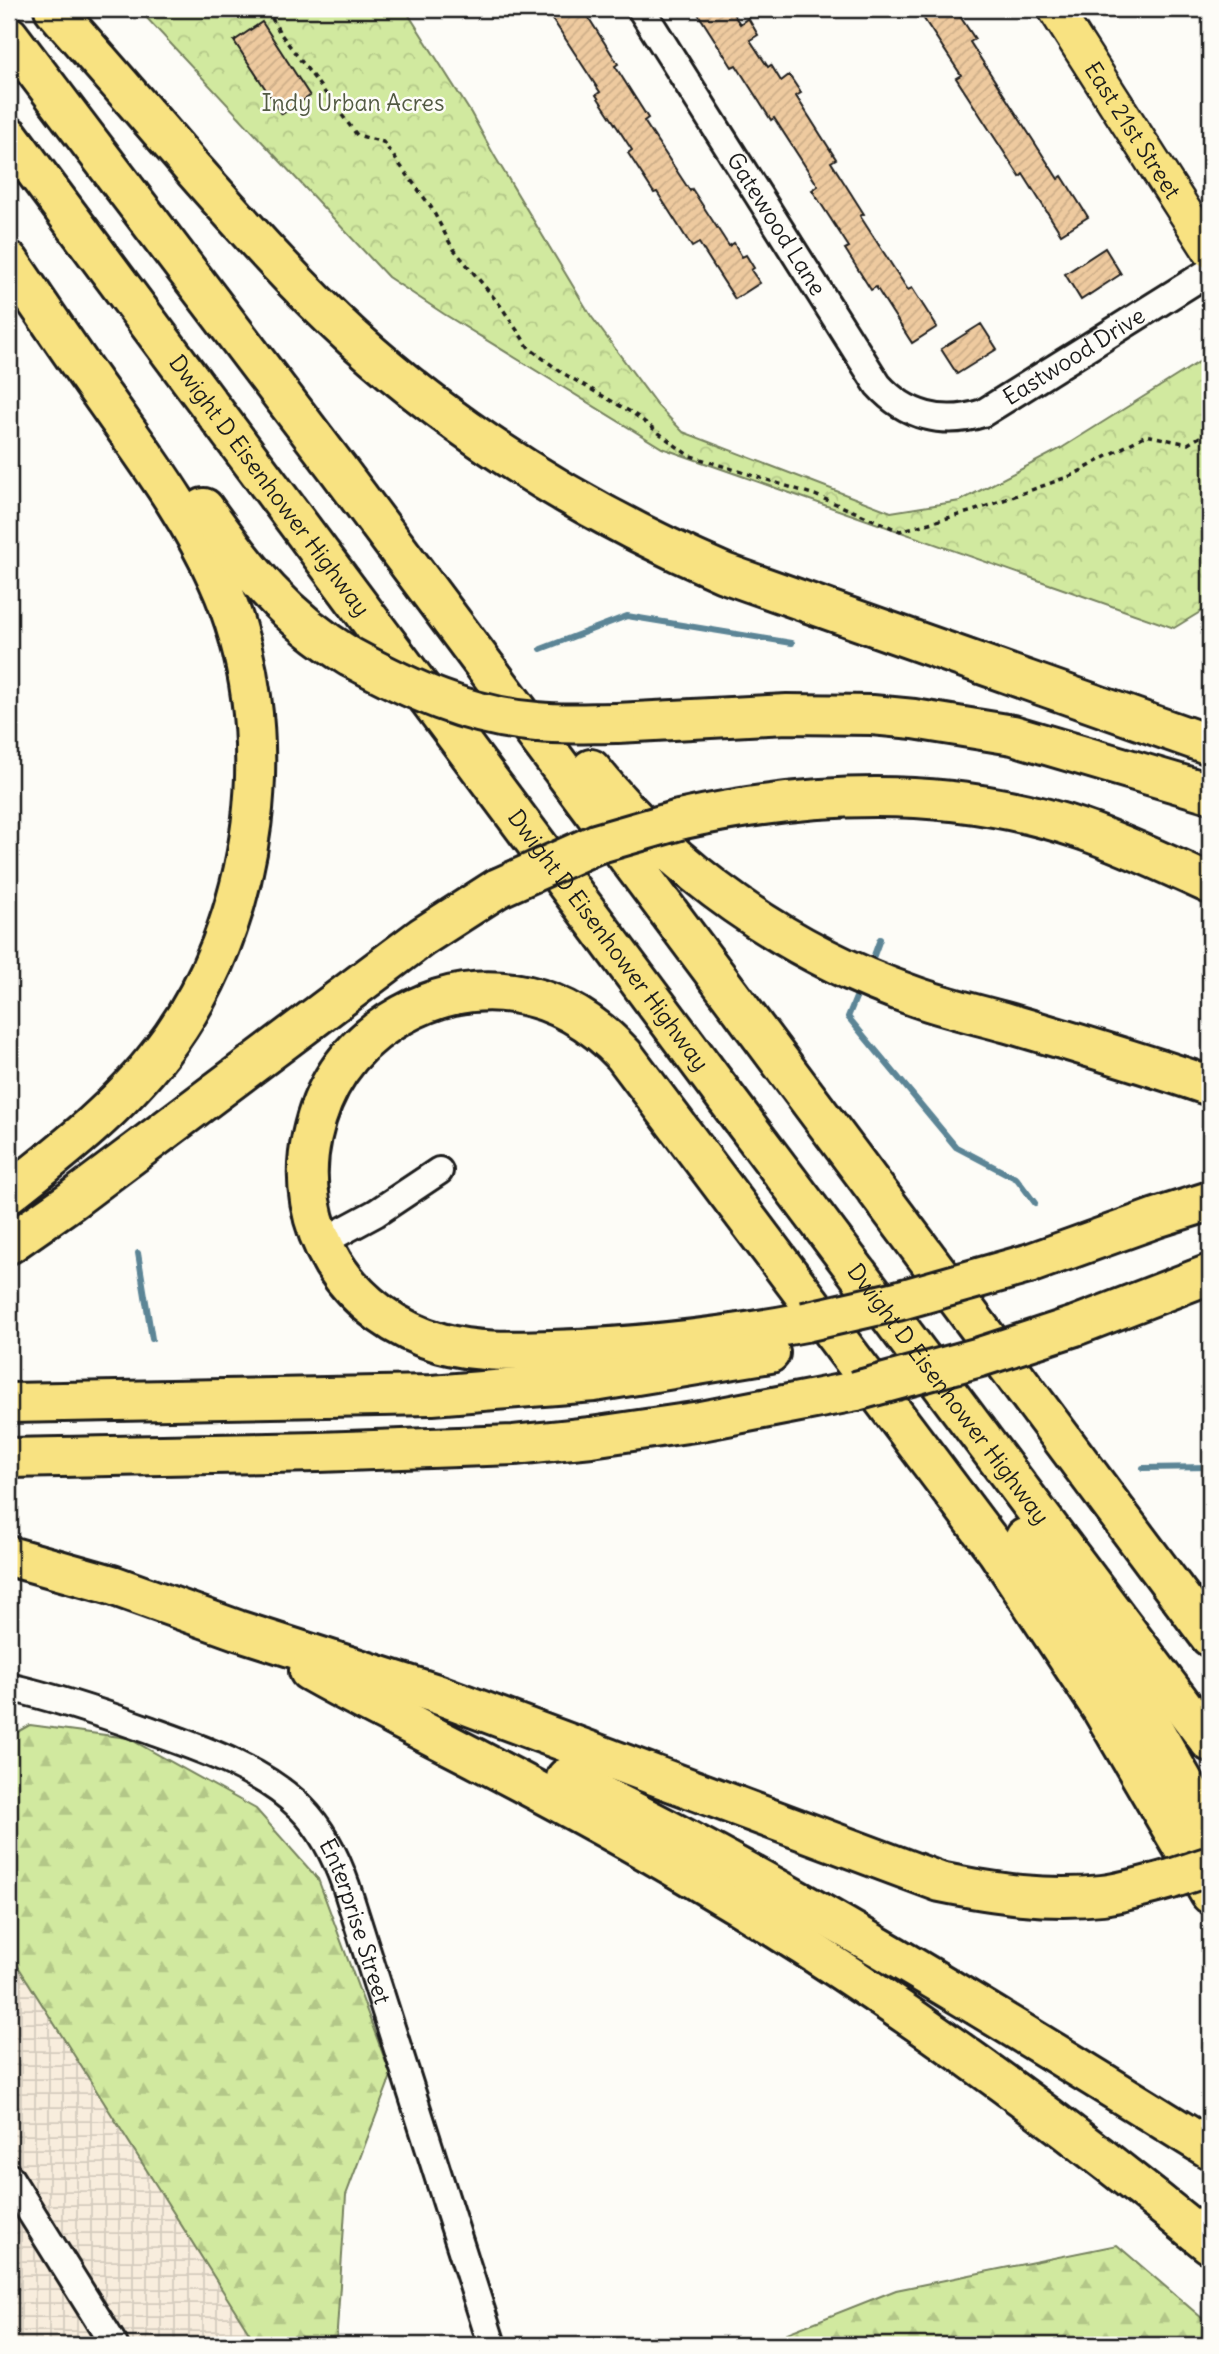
<svg xmlns="http://www.w3.org/2000/svg" width="1219" height="2354" viewBox="0 0 1219 2354" font-family="Delius,sans-serif">
  <style>
    .industrial { fill: url(#industrial-grid) }
    .forest { fill: url(#forest-firs); stroke: #76825e; stroke-width: 2 }
    .park { fill: url(#park-crowns); stroke: #76825e; stroke-width: 2 }
    .lines { fill: none; stroke-linecap: round; stroke-linejoin: round }
    .stream { stroke: #5c8596; stroke-width: 6 }
    .building { fill: url(#building-hatch); stroke: #1c1c1c; stroke-width: 2 }
    .minor-casing { stroke: #1c1c1c; stroke-width: 32 }
    .major-casing { stroke: #1c1c1c; stroke-width: 38 }
    .highway-casing { stroke: #1c1c1c; stroke-width: 44 }
    .path { stroke: #1c1c1c; stroke-width: 3.5; stroke-dasharray: 5 5; stroke-linecap: butt }
    .minor { stroke: #fdfcf7; stroke-width: 26 }
    .major { stroke: #f8e281; stroke-width: 33 }
    .highway { stroke: #f8e281; stroke-width: 38 }
    .highway-bridge-casing { stroke: #1c1c1c; stroke-width: 44; stroke-linecap: butt }
    .highway-bridge { stroke: #f8e281; stroke-width: 38 }
    .labels { text-anchor: middle; stroke-width: 5; stroke-linejoin: round; paint-order: stroke }
    .park-label { font-size: 23px; fill: #525a43; stroke: #fdfcf7 }
    .street-label { font-size: 23px; fill: #1c1c1c; stroke: #fdfcf7 }
  </style>
  <defs>
    <pattern id="industrial-grid" width="8" height="8" patternUnits="userSpaceOnUse" patternTransform="scale(1.75)"><rect width="8" height="8" fill="#f8eddd"/><path d="M0 4h8M4 0v8" fill="none" stroke="#d4cbbd"/></pattern>
    <pattern id="forest-firs" width="22" height="20" patternUnits="userSpaceOnUse" patternTransform="scale(1.75)"><rect width="22" height="20" fill="#d1e99f"/><path d="M5 1l3.5 6h-7zM16 11l3.5 6h-7z" fill="#b3c788"/></pattern>
    <pattern id="park-crowns" width="20" height="18" patternUnits="userSpaceOnUse" patternTransform="scale(1.75)"><rect width="20" height="18" fill="#d1e99f"/><path d="M2 6a3 3 0 1 1 6 0M12 15a3 3 0 1 1 6 0" fill="none" stroke="#b3c788"/></pattern>
    <pattern id="building-hatch" width="6" height="6" patternUnits="userSpaceOnUse" patternTransform="scale(1.75)"><rect width="6" height="6" fill="#eeca9f"/><path d="M-1 1l2-2M0 6l6-6M5 7l2-2" fill="none" stroke="#ccad88"/></pattern>
  </defs>
  <rect width="100%" height="100%" fill="#fdfcf7"/>
  <filter id="ink" filterUnits="userSpaceOnUse"><feTurbulence type="fractalNoise" baseFrequency=".0143" numOctaves="2"/><feDisplacementMap in="SourceGraphic" scale="14" xChannelSelector="R" yChannelSelector="G"/><feConvolveMatrix kernelMatrix="1 2 1 2 8 2 1 2 1" color-interpolation-filters="sRGB"/></filter>
  <g filter="url(#ink)">
    <path class="industrial" d="M9,1952L257,2345H9Z"/>
    <path class="forest" d="M30,1725L128,1738L256,1809L318,1879L391,2076L346,2195L336,2345H257L9,1952V1737Z
      M1117,2245L1210,2325V2345H774L787,2333L896,2290Z"/>
    <path class="park" d="M154,9H405L471,113L494,155L591,316L657,405L683,432L891,512L960,501L1060,449L1210,355V606L1174,628L662,448L444,314L388,277L144,15Z"/>
    <g class="lines">
      <path class="stream" d="M541,649L627,616L792,643
        M873,958L880,939
        M857,995L848,1017L956,1147L1017,1179L1035,1203
        M138,1253L152,1339
        M1143,1468L1210,1467"/>
    </g>
    <path class="building" d="M546,9H583L618,64L615,66L648,118L644,121L690,191L692,189L729,246L734,243L742,257L746,255L754,268L751,270L760,283L735,299L699,243L692,247L657,192L654,193L628,153L632,150L596,95L600,92Z
      M695,9H730L740,24L748,18L758,35L750,40L768,67L771,65L781,81L789,75L801,93L796,96L836,159L831,162L864,214L860,216L908,290L912,288L937,327L912,343L876,287L871,290L845,249L849,247L812,190L818,186L774,118L771,120L736,65L732,67Z
      M933,9H955L975,39L970,42L1058,179L1062,176L1088,217L1061,234L1023,174L1020,177L956,78L961,75L922,16Z
      M262,22L310,96L282,114L234,41Z
      M1105,248L1121,274L1081,300L1065,274Z
      M981,324L997,349L957,374L941,349Z"/>
    <g class="lines">
      <g class="minor-casing">
        <g id="minor">
          <path id="s1" d="M641,9L878,385C906,416 943,426 983,413L1210,271"/>
          <path d="M322,1242L376,1213L439,1171"/>
          <path id="s2" d="M9,1687C56,1698 101,1713 146,1729C199,1748 261,1768 301,1808C323,1830 336,1857 346,1886L492,2345"/>
          <path d="M9,2177L114,2345"/>
        </g>
      </g>
      <g class="major-casing">
        <g id="major">
          <path id="s3" d="M1055,9L1210,251"/>
        </g>
      </g>
      <g class="highway-casing">
        <g id="highway">
          <path d="M54,9C100,62 147,115 193,169C245,228 296,286 353,338C463,438 588,514 724,573L1210,745"/>
          <path d="M9,36L337,468L1210,1637"/>
          <path id="s4" d="M9,136L729,1102L1210,1742"/>
          <path d="M9,261C42,309 74,357 108,404C148,461 190,517 218,580C285,726 259,926 161,1052C119,1107 63,1151 9,1193"/>
          <path d="M204,508C248,570 284,617 350,657"/>
          <path d="M617,723L787,714L872,715L914,719L1013,735L1210,793"/>
          <path d="M591,769C674,872 786,951 911,995C943,1007 976,1014 1008,1023C1076,1043 1144,1063 1210,1086"/>
          <path d="M679,820C814,790 952,785 1083,830C1127,845 1168,865 1210,884"/>
          <path d="M9,1244L72,1200L422,937L498,888"/>
          <path d="M1028,1264L1156,1218L1210,1201"/>
          <path d="M805,1322C721,1338 637,1347 552,1350C515,1351 477,1353 441,1343C397,1331 358,1303 333,1263C310,1225 302,1180 312,1136C322,1088 348,1049 390,1022C471,970 560,986 624,1055L997,1551L1101,1708L1210,1894"/>
          <path d="M1075,1326L1210,1274"/>
          <path d="M9,1403L432,1395L594,1382L770,1353"/>
          <path d="M9,1458L318,1452L514,1445L591,1437L701,1421L856,1391"/>
          <path d="M1025,1538L1142,1709L1210,1828"/>
          <path d="M9,1556L112,1585L237,1630L437,1694L940,1882C994,1893 1047,1901 1102,1895C1125,1892 1149,1885 1171,1879"/>
          <path d="M309,1671C351,1695 394,1716 438,1739C524,1783 609,1828 693,1878C875,1985 1047,2110 1210,2244"/>
          <path d="M566,1778C790,1887 999,2018 1210,2149"/>
        </g>
      </g>
      <path class="path" d="M267,9L280,33L357,135L383,142L431,207L452,247L500,305L529,348L561,372L634,414L688,455L815,495L900,531L973,511L1073,475L1146,435L1188,444L1210,431"/>
      <use href="#minor" class="minor"/>
      <use href="#major" class="major"/>
      <use href="#highway" class="highway"/>
      <g class="highway-bridge-casing">
        <path id="highway-bridge" d="M350,657C409,689 469,717 537,722C563,725 590,723 617,723
          M498,888L596,844L679,820
          M805,1322L897,1301L1028,1264
          M856,1391L980,1357L1075,1326
          M1171,1879L1210,1866"/>
      </g>
      <use href="#highway-bridge" class="highway-bridge"/>
    </g>
  </g>
  <g class="labels">
    <g class="park-label">
      <text x="353" y="111">Indy Urban Acres</text>
    </g>
    <g class="street-label">
      <text dy="8" stroke="none"><textPath href="#s3" startOffset="144">East 21st Street</textPath></text>
      <text dy="8" stroke="none"><textPath href="#s1" startOffset="254">Gatewood Lane</textPath></text>
      <text dy="8" stroke="none"><textPath href="#s1" startOffset="667">Eastwood Drive</textPath></text>
      <text dy="8" stroke="none"><textPath href="#s4" startOffset="436">Dwight D Eisenhower Highway</textPath></text>
      <text dy="8" stroke="none"><textPath href="#s4" startOffset="1003">Dwight D Eisenhower Highway</textPath></text>
      <text dy="8" stroke="none"><textPath href="#s4" startOffset="1570">Dwight D Eisenhower Highway</textPath></text>
      <text dy="8" stroke="none"><textPath href="#s2" startOffset="446">Enterprise Street</textPath></text>
    </g>
  </g>
  <rect width="1219" height="2354" fill="none" stroke="#fdfcf7" stroke-width="35"/>
  <rect x="18" y="18" width="1184" height="2319" fill="none" stroke="#1c1c1c" stroke-width="2.5" filter="url(#ink)"/>
</svg>
